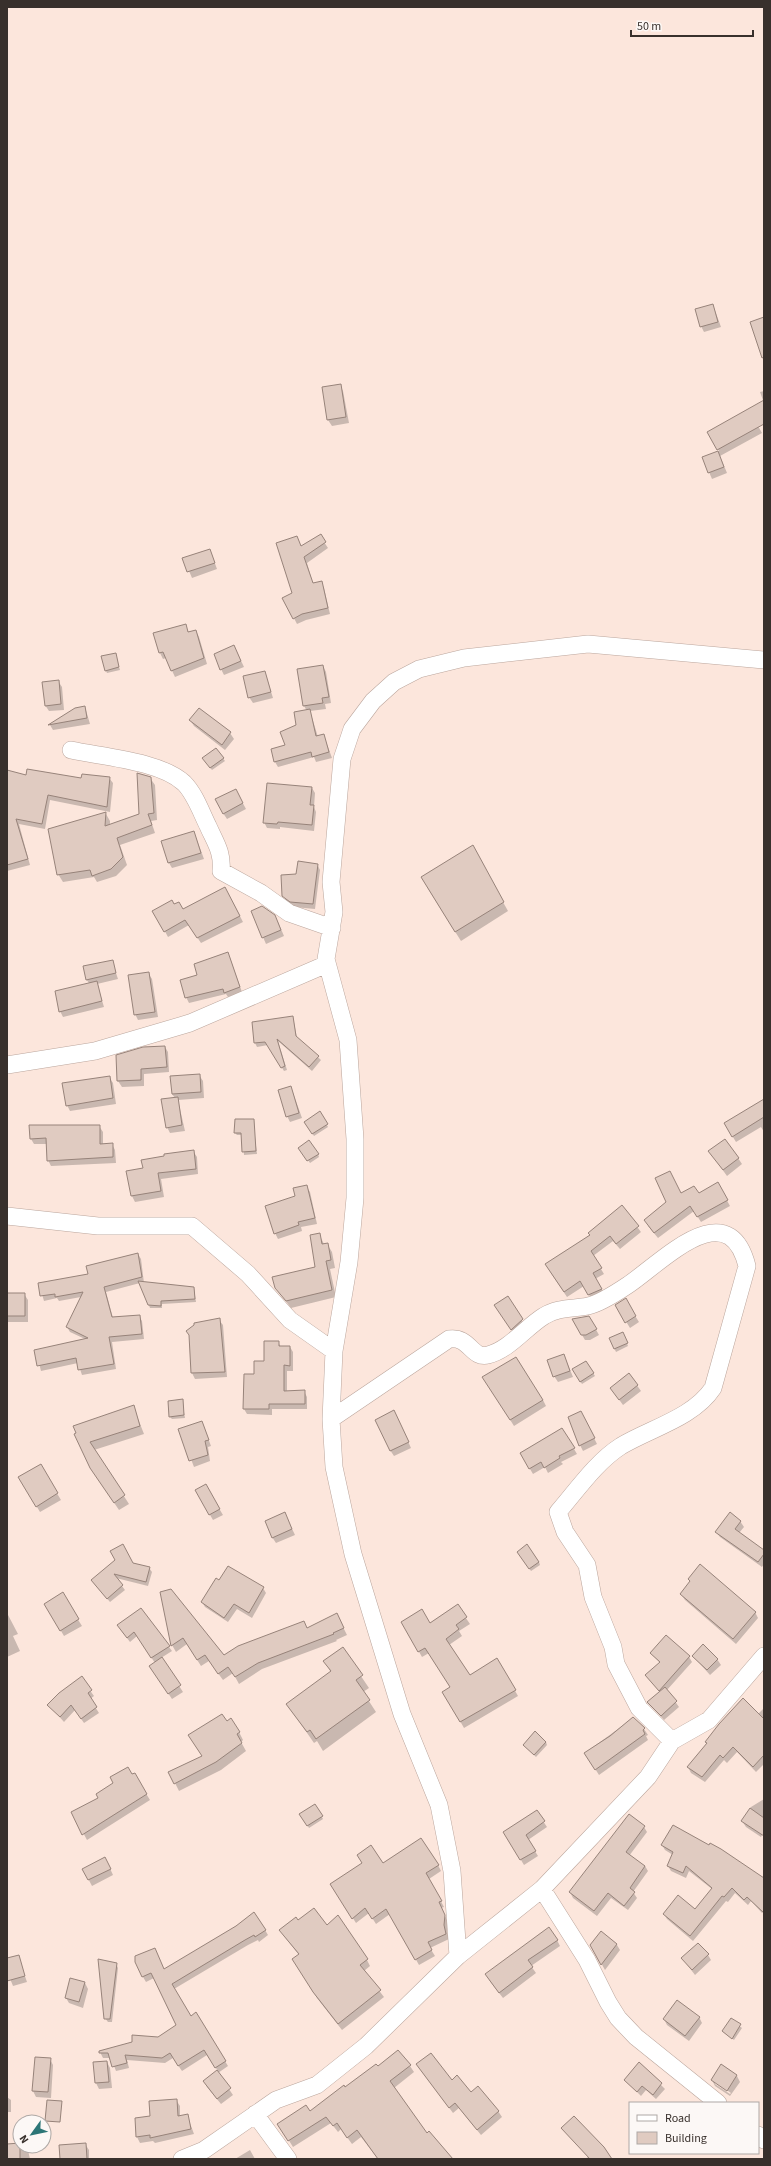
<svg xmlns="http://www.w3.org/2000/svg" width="771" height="2166" viewBox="0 0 771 2166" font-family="'Source Sans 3',sans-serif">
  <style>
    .shadow { fill: #0003; fill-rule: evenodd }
    .building { fill: #e0cbc1; stroke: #97837a }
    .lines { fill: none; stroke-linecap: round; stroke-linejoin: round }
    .minor-casing { stroke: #bba69d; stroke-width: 18 }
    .minor { stroke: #fff; stroke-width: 17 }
  </style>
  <rect width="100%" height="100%" fill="#fce6dc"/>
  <path class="shadow" d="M713,305L721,327L704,332L701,326Z
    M340,385L343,391L349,423L332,426L328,420L323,388Z
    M764,391V403L760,392Z
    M749,410L762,433L720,456L727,473L712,479L703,458L719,451L708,433Z
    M320,536L328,548L307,563L313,584L321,582L324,588L330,614L306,620L297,624L284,599L294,594L297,537L301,547Z
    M210,550L217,569L192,578L184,559Z
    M185,625L189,633L196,631L199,637L207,664L175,677L166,658L163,659L160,653Z
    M234,646L244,667L224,675L221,669Z
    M115,654L120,670L107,673L106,671Z
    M323,666L326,672L331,703L325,704L326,709L310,711L318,737L324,736L332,758L316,762L314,757L278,767L275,762L307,711L304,706L298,670Z
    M265,672L273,698L253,703L249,697Z
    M58,681L62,687L64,710L49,711L45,705Z
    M85,707L90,724L53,730L50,725L75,709Z
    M199,709L230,733L234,739L225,750L194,726L190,720Z
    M216,749L225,761L212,770L205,761Z
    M7,771L27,776L82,779L109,778L113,783L110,812L50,800L45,829L19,824L30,865L7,871Z
    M150,778L155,785L157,820L151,821L155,833L120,845L127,865L116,876L97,882L94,877L63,882L58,874L49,830L106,814L110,821V825L140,814Z
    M312,788L315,793L314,807L316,812L314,831L280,827V829L267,828L264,822Z
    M239,796L246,809L227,819L223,813Z
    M194,832L204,859L172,868L169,863Z
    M472,847L508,911L461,941L427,887Z
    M317,864L320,870L315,909L294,907L286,901L283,895Z
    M228,893L243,922L201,943L189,925L168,937L154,911L174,906L183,910Z
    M252,912L278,922L284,936L266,944Z
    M230,958L242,992L228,997L226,994L189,1003L186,997L198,976Z
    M112,961L118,979L97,984L104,1007L63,1017L60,1011L89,983L86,979Z
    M148,973L152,979L158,1017L138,1020L135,1014Z
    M293,1017L297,1038L321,1060L312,1071L278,1041L287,1070L284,1071L268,1045L257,1047L255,1043Z
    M165,1047L168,1052L169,1072L144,1074V1086L122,1087L118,1081Z
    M199,1075L203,1081L204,1098L178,1100L185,1131L170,1133L167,1127L175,1098L172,1094Z
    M109,1077L113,1083L116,1104L70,1111L67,1105Z
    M291,1087L302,1118L290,1122L287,1116Z
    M764,1109V1132L761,1127L736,1142L725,1124Z
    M320,1113L328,1127L314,1136L305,1122Z
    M253,1120L257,1154L244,1155L242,1135H237L235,1133Z
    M99,1126L103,1132V1145L112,1144L115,1150L116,1163L51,1166L48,1160L47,1144H34L31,1139Z
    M301,1150L318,1154L319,1157L310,1163Z
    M193,1151L197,1157L198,1174L161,1179L164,1197L135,1202L132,1196L144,1169Z
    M709,1151L738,1158L742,1164L727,1176Z
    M718,1184L730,1206L701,1222L694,1211L658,1238L648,1226L681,1194L698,1195Z
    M306,1186L310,1192L317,1224L301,1227L302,1231L278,1239L275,1233L297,1197Z
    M622,1207L641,1232L620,1249L613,1241L593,1256L604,1274L595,1279L605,1294L592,1300L584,1286L567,1297L549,1270Z
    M319,1234L324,1244H327L332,1252L335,1268L330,1269L336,1297L291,1308L276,1288L316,1268Z
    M138,1254L141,1259L144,1283L194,1288L196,1302L162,1304V1308H150L140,1283L106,1292L113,1318L139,1316L142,1321L144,1339L112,1342L116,1369L82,1375L78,1363L41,1371L36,1351L85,1339L70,1332L67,1327L81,1297L59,1301L57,1298L44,1301L39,1284L90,1275Z
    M7,1294H24L28,1300V1322H7Z
    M507,1298L525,1326L515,1335L499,1311Z
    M625,1300L639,1322L630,1328L616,1305Z
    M589,1317L599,1335L590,1340H585L573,1320Z
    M219,1320L223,1325L227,1377L195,1379L192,1373L190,1336Z
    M624,1336L628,1346L616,1352L610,1339Z
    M278,1342L281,1347H290L293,1352V1371H287V1392L304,1391L307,1397V1409H272V1415L247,1414L244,1409L255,1375Z
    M564,1355L573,1377L558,1382L554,1376Z
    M586,1362L595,1376L582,1384L573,1370Z
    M629,1374L641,1391L623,1405L615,1394Z
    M487,1383L543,1400L546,1406L514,1426Z
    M182,1400L185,1418L172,1419L170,1417Z
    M133,1406L144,1434L94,1450L129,1504L119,1510L96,1476L75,1434Z
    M397,1417L411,1448L394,1456L390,1450Z
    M584,1418L597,1444L583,1451L580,1445Z
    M202,1422L211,1446L208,1447L210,1461L194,1467L180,1430Z
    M574,1449L577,1454L561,1462L563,1464L548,1473L545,1467L533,1474L521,1454Z
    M40,1465L61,1500L40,1512L19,1477Z
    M205,1485L223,1515L213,1520L196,1491Z
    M285,1514L295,1535L276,1543L272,1537Z
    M740,1521L744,1527L739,1533L764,1552V1564L762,1567L720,1537L716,1532Z
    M518,1552L539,1562L540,1565L531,1571Z
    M133,1563L149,1568L152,1572L148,1586L116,1578L125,1590L110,1602L92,1581Z
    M689,1579L755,1612L758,1618L736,1644L685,1600L681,1594L691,1582Z
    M263,1588L266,1593L252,1618L237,1609L228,1622L205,1607L202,1602Z
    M161,1592L224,1656L307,1628L340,1621L347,1635L336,1640L337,1641L262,1669L239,1684L233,1673L223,1680L209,1661L201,1666L187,1644L176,1652L172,1645Z
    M62,1594L82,1626L64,1636L45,1604Z
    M457,1605L470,1624L459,1631L462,1636L449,1645L469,1676L497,1659L518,1696L464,1728L444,1693L452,1688L429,1653L422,1657L402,1622L429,1624Z
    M141,1609L172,1651L161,1658L183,1692L172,1699L154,1672L155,1663L137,1636L130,1642L121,1630Z
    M7,1613L18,1634L13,1636L20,1651L7,1657Z
    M342,1648L369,1688L363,1692L376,1712L323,1751L317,1741L314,1743L287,1704L331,1673L325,1661Z
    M651,1653L689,1657L692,1662L667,1690L679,1707L664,1720L648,1702L660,1692L646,1675L660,1663Z
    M693,1656L717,1659L721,1665L710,1675Z
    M81,1678L94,1696L90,1699L99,1713L84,1723L75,1710L64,1722L49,1705Z
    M764,1708V1764L756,1772L737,1752L727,1763L724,1760L705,1782L691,1773L688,1767L707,1744L706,1742L758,1714Z
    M633,1718L644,1729L648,1735L646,1736L648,1740L599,1775L585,1753Z
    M226,1722L239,1732L243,1740L241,1742L246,1751L221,1770L179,1791L175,1783L203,1756Z
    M546,1742L547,1745L536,1757L524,1745Z
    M134,1774L150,1800L87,1840L72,1812L99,1799Z
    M764,1799V1832L761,1837L746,1827L742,1821L751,1807Z
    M315,1805L323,1819L309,1828L301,1814Z
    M537,1812L547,1827L528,1840L538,1856L524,1865L504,1832Z
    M629,1815L644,1827L647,1832L629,1856L645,1866L648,1871L633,1892L637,1898L628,1910L611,1898L597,1916L573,1898L570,1892Z
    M662,1845L764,1879V1911L762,1913L751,1901L748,1905L735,1893L728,1902L726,1901L693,1941L667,1919L664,1914L695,1910L712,1889L689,1871L686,1878L671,1871L668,1866L673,1855L665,1850Z
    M108,1864L113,1875L92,1886L83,1869Z
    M383,1865H438L441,1871L429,1879L444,1907L441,1908L448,1922L447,1932L449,1939L430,1948L435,1956L419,1965L390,1914L376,1924L369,1913L356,1923L334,1889Z
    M298,1921L326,1926L367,1960L370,1966L364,1971L384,1997L342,2030L317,1998L297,1965L299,1955L284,1936Z
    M265,1930L268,1935L259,1942L258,1940L248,1945L174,1989L190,2017L196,2014L228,2066L218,2073L233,2095L221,2104L207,2087L204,2081L218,2071L207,2055L182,2071L173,2058L165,2063L127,2060L129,2068L116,2071L111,2058H103L100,2052L158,2038L177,2026L154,1978L146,1982L143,1977L155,1949L164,1970Z
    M601,1932L617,1945L620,1950L605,1970L591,1945Z
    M557,1940L560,1946L531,1966L536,1973L503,1998L489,1980Z
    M708,1955L711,1960L695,1975L682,1958Z
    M18,1956L27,1982L13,1986L7,1971V1959Z
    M116,1964L118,1968L112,2022H108L105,2018Z
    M85,1983L88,1989L83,2008L69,2003L66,1998Z
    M699,2017L702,2023L689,2041L667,2025L664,2019Z
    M731,2019L742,2028L734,2040L723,2032Z
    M50,2059L53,2065L51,2098L36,2097L33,2091Z
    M107,2062L110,2068L112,2088L99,2089L96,2083L94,2063Z
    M639,2063L665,2089L656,2099L646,2090L641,2096L625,2080Z
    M722,2065L737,2076L740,2082L730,2096L715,2086L712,2080ZM715,2082L731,2093L730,2094L715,2084Z
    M410,2066L414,2072L394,2088L427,2135L451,2159H378L361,2137L352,2144L341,2129L338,2132L331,2123L293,2147L283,2131L378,2067Z
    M421,2070L452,2081L498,2111L502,2117L481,2135L459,2108L453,2113Z
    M7,2097L11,2100V2112H7Z
    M176,2100L180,2106V2117L187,2115L194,2134L155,2143L153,2141L140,2143L137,2137L151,2117Z
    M562,2128L611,2159H585L588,2157Z
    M20,2144V2146H27L30,2159H7V2145Z
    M85,2144L89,2150V2159H61Z
    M250,2150L255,2159H235Z"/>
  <path class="building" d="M713,304L718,322L700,327L695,309Z
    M764,317V357L762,358L750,322Z
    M341,384L346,417L327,420L322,387Z
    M764,400V424L717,450L707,432Z
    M718,451L724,467L708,473L702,457Z
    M321,534L326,542L304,557L313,583L322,581L328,608L302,614L293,619L282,598L292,593L276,543L297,536L301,546Z
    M210,549L215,563L187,572L182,558Z
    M186,624L188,632L196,630L204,658L171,671L163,652L159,653L153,633Z
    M234,645L241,661L220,670L214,654Z
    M116,653L119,667L105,671L101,656Z
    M323,665L329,697L322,698L323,703L303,706L297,669Z
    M265,671L271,692L248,698L243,676Z
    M59,680L61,704L45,706L42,682Z
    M85,706L87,718L48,725L75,708Z
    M199,708L231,732L222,745L189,720Z
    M310,709L316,736L324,734L329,752L312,757L311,752L274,762L271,749L285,745L280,732L296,725L294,712Z
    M216,748L224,758L210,768L202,758Z
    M27,769L81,778L82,774L110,777L107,807L48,795L42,824L16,819L28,859L7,865V770L26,775Z
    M137,773L151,777L154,813L148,814L152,825L117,838L123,857L111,869L92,876L90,870L57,875L48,829L106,812L105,826L139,814Z
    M267,783L312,787L310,805H314L312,825L278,822L277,824L263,823Z
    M236,789L243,803L223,814L215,799Z
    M194,831L201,853L168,863L161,841Z
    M473,845L504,902L455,932L421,877Z
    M298,861L318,864L313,904L290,902L282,896L281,875L296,874Z
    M225,887L240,916L197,938L185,920L164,932L152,911L172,900L174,904L179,902L183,909Z
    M262,906L275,915L281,930L262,938L251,911Z
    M228,952L240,987L224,993L223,989L185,998L180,980L197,975L194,964Z
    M113,960L116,973L86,980L83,966Z
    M149,972L155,1012L134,1015L128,975Z
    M97,981L102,1001L59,1012L55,991Z
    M293,1016L296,1036L319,1056L309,1067L277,1039L285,1066L281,1068L265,1042L254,1043L252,1022Z
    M165,1046L167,1067L141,1069V1080L117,1081L116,1055L143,1047Z
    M200,1074L201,1092L172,1094L170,1076Z
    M110,1076L113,1098L66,1106L62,1083Z
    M291,1086L299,1113L286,1117L278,1090Z
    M178,1097L182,1125L166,1128L161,1099Z
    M764,1099V1117L732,1137L724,1123Z
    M320,1111L328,1124L312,1134L304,1122Z
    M235,1119H254L256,1151L242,1152L241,1133H234Z
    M29,1125H100V1144L113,1143V1157L47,1161L46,1138L30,1139Z
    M725,1139L739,1158L723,1170L708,1151Z
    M309,1140L319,1154L307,1161L298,1148Z
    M194,1150L196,1169L158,1173L161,1191L131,1196L126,1171L143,1168L141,1160L164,1156V1154Z
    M670,1171L681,1193L694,1186L699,1193L718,1182L728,1200L697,1217L690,1206L654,1233L644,1220L666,1202L655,1178Z
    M307,1185L315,1218L298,1222L299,1225L274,1234L265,1206L295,1196L293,1188Z
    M622,1205L639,1226L616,1244L610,1236L591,1251L602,1268L593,1273L602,1289L588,1295L580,1281L564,1292L545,1264L590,1235L588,1233Z
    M320,1233L322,1244L328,1243L331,1260L326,1261L332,1290L286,1301L275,1288L272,1277L315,1267L310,1235Z
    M138,1253L142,1277L104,1287L112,1317L140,1315L142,1334L109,1337L114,1364L78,1370L76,1358L37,1366L34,1350L88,1338L66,1327L83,1292L55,1297V1294L40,1296L38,1283L88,1274L86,1266Z
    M138,1281L194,1287L195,1299L161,1301V1306L148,1305Z
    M7,1293H25V1316H7Z
    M508,1296L523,1319L511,1330L494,1305Z
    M626,1298L636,1316L625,1323L615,1305Z
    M589,1316L597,1329L586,1335H581L572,1319Z
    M220,1318L225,1372L191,1373L189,1335L186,1331L194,1325V1323Z
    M623,1332L628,1343L614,1349L609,1338Z
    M264,1341H279V1346H290V1366L284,1365V1391L305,1390V1404H269V1409H243L244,1374H254V1361H264Z
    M564,1354L570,1371L553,1377L547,1360Z
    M516,1357L543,1400L510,1420L482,1377Z
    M586,1361L594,1373L580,1382L572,1369Z
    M629,1373L638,1385L619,1400L610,1388Z
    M183,1399L184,1415L169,1417L168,1401Z
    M134,1405L140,1426L90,1442L125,1495L114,1503L90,1468L74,1434L76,1433L73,1426Z
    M394,1410L409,1442L390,1451L375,1420Z
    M581,1411L595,1438L579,1446L568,1417Z
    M202,1421L209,1440L205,1441L208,1455L189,1461L178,1429Z
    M562,1428L575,1448L559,1456L560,1458L544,1468L541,1462L529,1469L520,1453Z
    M41,1464L58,1493L36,1507L18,1477Z
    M206,1484L220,1509L209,1515L195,1490Z
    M285,1512L292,1529L272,1538L265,1521Z
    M730,1512L741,1521L735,1529L764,1550V1554L758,1562L715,1532Z
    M123,1544L133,1563L150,1567L146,1582L114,1574L123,1585L107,1599L91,1580L115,1560L110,1551Z
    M527,1544L539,1562L529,1569L517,1552Z
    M700,1564L756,1612L733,1639L680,1594L690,1581L688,1579Z
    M228,1566L264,1587L249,1613L234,1604L224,1618L201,1602L216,1578L219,1580Z
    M171,1589L224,1655L238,1646L304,1621L307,1628L337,1613L344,1628L333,1633L334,1634L258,1663L235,1677L228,1667L218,1674L205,1655L197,1660L183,1638L171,1646L160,1592Z
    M63,1592L79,1619L60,1631L44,1604Z
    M458,1604L467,1617L456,1625L459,1629L446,1639L470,1675L497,1658L516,1690L460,1722L442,1692L450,1687L425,1648L418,1652L401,1622L422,1609L430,1623Z
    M141,1608L170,1646L151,1658L134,1632L127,1638L117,1625Z
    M666,1635L690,1656L659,1691L645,1675L660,1662L650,1653Z
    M703,1644L718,1659L707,1670L692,1656Z
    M343,1647L363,1675L356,1680L370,1700L316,1739L310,1730L307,1732L286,1704L331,1671L323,1661Z
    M162,1657L181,1685L168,1694L149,1666Z
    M82,1676L92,1690L88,1693L97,1707L81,1719L71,1705L60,1717L47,1705L59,1693Z
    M665,1687L677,1701L661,1716L647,1702Z
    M743,1698L764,1719V1755L753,1767L733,1747L723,1758L720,1755L702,1777L687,1767L707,1743L705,1742L719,1724Z
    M222,1714L227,1721L231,1718L240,1732L237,1734L242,1743L216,1762L174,1784L168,1772L202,1756L188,1735Z
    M633,1717L645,1728L643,1730L645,1734L595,1770L584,1753L610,1736Z
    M535,1731L546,1742L534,1755L523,1745Z
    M128,1767L132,1774L135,1773L147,1794L82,1835L71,1812L98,1798L96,1794L113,1783L110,1777Z
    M315,1804L323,1816L307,1826L299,1814Z
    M750,1808L764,1818V1836L741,1821Z
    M537,1810L545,1821L526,1835L536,1851L520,1860L503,1832Z
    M629,1814L645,1826L626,1852L645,1866L630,1888L635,1892L624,1906L608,1893L594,1911L569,1892Z
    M673,1825L709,1845L710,1843L721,1849L764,1878V1913L747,1897L744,1900L732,1888L724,1897L722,1896L690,1936L663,1914L678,1895L695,1909L712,1888L686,1866L683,1873L667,1866L673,1852L661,1845Z
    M421,1838L439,1865L426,1873L442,1901L439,1902L445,1915L444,1925L446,1934L428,1942L432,1950L415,1960L386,1909L372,1919L365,1908L352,1919L330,1884L362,1863L357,1855L371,1845L383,1863Z
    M105,1857L111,1869L88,1880L82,1869Z
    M314,1908L327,1925L338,1915L368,1959L360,1965L381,1990L338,2024L313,1992L292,1959L299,1954L279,1930L296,1917L298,1920Z
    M254,1912L266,1930L255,1937L254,1935L245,1940L172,1984L191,2016L196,2012L226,2061L215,2068L204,2050L178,2066L170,2053L162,2058L125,2055L127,2063L112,2067L108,2053H99V2051L132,2042V2035L158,2037L176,2025L151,1973L142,1977L135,1962V1956L155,1948L164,1969L236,1926Z
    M549,1927L558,1940L528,1960L533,1967L499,1993L485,1974Z
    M601,1931L617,1944L601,1965L590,1945Z
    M698,1943L709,1954L692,1970L681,1958Z
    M19,1955L25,1976L7,1981V1958Z
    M98,1959L117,1963L110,2019H104Z
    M70,1978L85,1982L79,2002L65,1998Z
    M677,2000L700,2017L685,2036L663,2019Z
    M731,2018L741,2024L732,2039L722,2031Z
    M398,2050L411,2065L390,2081L427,2133L429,2131L453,2159H378L357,2130L347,2138L337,2123L333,2126L326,2117L288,2141L277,2124L306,2105L310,2111L344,2085L345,2087L376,2064L378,2066Z
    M431,2053L452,2080L457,2075L471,2092L478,2086L499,2111L477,2130L455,2103L449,2108L416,2064Z
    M35,2057L51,2058L48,2092L32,2091Z
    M107,2061L109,2082L95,2083L93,2062Z
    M639,2062L662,2083L653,2095L642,2086L637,2092L624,2080Z
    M721,2064L737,2075L727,2091L711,2080Z
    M217,2070L231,2088L217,2099L203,2081Z
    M177,2099L178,2116L188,2114L191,2129L150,2138V2135L136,2137L135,2118L150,2116L149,2101Z
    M47,2100L62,2101L60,2122L45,2121Z
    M574,2116L604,2147L612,2159H590L561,2128Z
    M20,2143V2159H7V2144Z
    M86,2143L87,2159H60L59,2145Z"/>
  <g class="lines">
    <g class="minor-casing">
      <path id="minor" d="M71,750C104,757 160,761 184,783C195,794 201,812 208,826C215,842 223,852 221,871L261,893L289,913L332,928
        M7,1065L95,1051L190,1023L327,964
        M7,1216L98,1226H192L248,1274L290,1320L334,1351
        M331,1419L449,1339C470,1336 471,1359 488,1355C509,1350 526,1327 544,1316C558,1307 574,1309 588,1306C598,1304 619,1291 628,1285C661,1263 728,1191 747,1266L713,1388C693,1418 651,1428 621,1446C596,1462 577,1490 558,1512L565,1532L587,1565L593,1597L613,1647L616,1664L639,1708L672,1741
        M542,1889L587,1960L608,2002L618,2018L636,2037L718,2103
        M458,1956L452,1871L439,1805L402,1714L353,1554L334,1467L331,1419L334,1351L349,1262L355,1198V1139L348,1040L326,959L334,912L331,882L342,759L352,729L373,701L394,682L419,669L464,658L588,644L764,660
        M255,2114L288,2159
        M758,2135L764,2140
        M182,2159L204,2150L276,2100L317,2085L366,2046L458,1956L542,1889L648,1777L672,1741L709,1720L764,1656"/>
    </g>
    <use href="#minor" class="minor"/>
  </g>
  <rect width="771" height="2166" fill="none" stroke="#38302c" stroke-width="16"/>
  <rect x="629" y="2102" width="130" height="52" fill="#fcf8f6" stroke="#aea8a5"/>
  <rect x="637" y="2115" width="20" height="6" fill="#ffffff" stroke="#aea8a5"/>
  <text x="665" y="2122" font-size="12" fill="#38302c">Road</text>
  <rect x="637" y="2132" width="20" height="12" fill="#e0cbc1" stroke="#aea8a5"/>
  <text x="665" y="2142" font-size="12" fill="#38302c">Building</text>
  <g transform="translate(32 2134) rotate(237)"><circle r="19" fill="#fcf8f6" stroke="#aea8a5"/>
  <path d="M0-3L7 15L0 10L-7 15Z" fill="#2c7677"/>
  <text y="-6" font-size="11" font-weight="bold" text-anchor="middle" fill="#38302c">N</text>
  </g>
  <path d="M631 30v6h122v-6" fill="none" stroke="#38302c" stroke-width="2"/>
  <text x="637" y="30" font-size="12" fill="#38302c" stroke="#fcf8f6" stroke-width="3" paint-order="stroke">50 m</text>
</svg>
